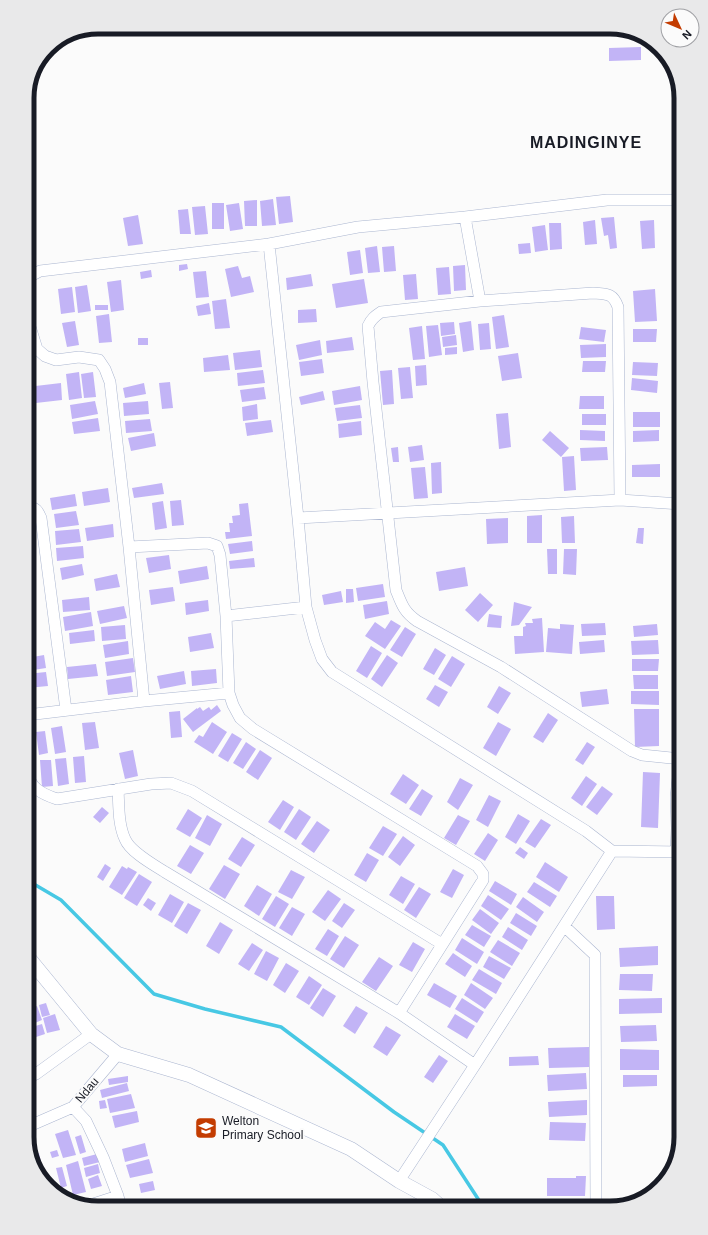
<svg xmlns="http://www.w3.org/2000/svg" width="708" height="1235" viewBox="0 0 708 1235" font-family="Arial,sans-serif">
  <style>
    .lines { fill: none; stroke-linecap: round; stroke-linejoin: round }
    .stream { stroke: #47c8e4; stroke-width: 3.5 }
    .building { fill: #c2b4f6 }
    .minor-casing { stroke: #abb6d0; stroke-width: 12 }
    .tertiary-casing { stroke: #abb6d0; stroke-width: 15 }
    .minor { stroke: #fff; stroke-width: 11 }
    .tertiary { stroke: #fff; stroke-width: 14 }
    .labels { text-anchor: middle; stroke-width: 4; stroke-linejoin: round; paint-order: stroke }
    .street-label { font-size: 12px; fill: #181b25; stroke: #fbfbfb }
    .poi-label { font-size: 12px; fill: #181b25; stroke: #fbfbfb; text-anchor: start }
    .district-label { font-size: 16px; font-weight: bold; letter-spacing: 1px; fill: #181b25; stroke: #fbfbfb }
    .rim { fill: none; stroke: #181b25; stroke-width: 5 }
  </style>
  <rect width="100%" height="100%" fill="#fbfbfb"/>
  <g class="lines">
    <path class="stream" d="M27,880L61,900L154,994L205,1009L281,1027L394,1112L443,1145L484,1208"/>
  </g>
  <path class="building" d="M641,47V60L609,61V48Z
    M290,196L293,222L279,224L276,197Z
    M273,199L276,225L262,226L260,201Z
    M257,200V226H245L244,201Z
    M212,203H224V229H212Z
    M239,203L243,229L230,231L226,205Z
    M205,206L208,234L195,235L192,207Z
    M188,209L191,234H180L178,210Z
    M138,215L143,244L128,246L123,218Z
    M614,217L617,248L610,249L608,235L604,236L601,218Z
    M595,220L597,244L585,245L583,222Z
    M654,220L655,248L642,249L640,221Z
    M549,223H561L562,249L550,250Z
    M545,225L548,250L535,252L532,227Z
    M530,243L531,253L519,254L518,244Z
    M377,246L380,272L368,273L365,248Z
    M394,246L396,271L384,272L382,247Z
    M360,250L363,273L350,275L347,252Z
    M187,264L188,269L179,271V265Z
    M465,265L466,290L454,291L453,266Z
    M238,266L242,278L250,276L254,292L231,297L225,269Z
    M449,267L451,294L438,295L436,268Z
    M151,270L152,277L141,279L140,272Z
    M206,271L209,297L196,298L193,272Z
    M311,274L313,286L287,290L286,278Z
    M416,274L418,299L405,300L403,275Z
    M364,279L368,303L336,308L332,284Z
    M121,280L124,310L111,312L107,282Z
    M87,285L91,311L78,313L75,287Z
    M72,287L75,312L61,314L58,289Z
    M655,289L657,321L635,322L633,291Z
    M226,299L230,328L215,329L212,301Z
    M209,303L211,314L198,316L196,306Z
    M95,305H108V310H95Z
    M316,309L317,322L298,323V310Z
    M109,314L112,342L99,343L96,316Z
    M504,315L509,347L496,349L492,317Z
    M75,321L79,345L67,347L62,323Z
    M471,321L474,350L463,352L459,323Z
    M454,322L455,334L441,336L440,323Z
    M489,323L491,349L480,350L478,324Z
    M438,325L442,355L429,357L426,326Z
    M422,326L425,359L413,360L409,328Z
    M581,327L606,330L604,342L579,339Z
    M633,329H657L656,342H633Z
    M456,335L457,345L443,347L442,337Z
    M352,337L354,350L327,353L326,341Z
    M138,338H148V345H138Z
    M320,340L322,355L299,360L296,345Z
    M606,344V357L581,358L580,345Z
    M457,347V354L445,355V348Z
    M260,350L262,367L235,370L233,353Z
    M518,353L522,378L502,381L498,356Z
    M228,355L230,370L204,372L203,358Z
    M322,359L324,373L301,376L299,362Z
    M583,361H606L605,372H582Z
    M633,362L658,363L657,376L632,375Z
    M426,365L427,385L416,386L415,366Z
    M410,367L413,398L401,399L398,368Z
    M263,370L265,383L238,386L237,373Z
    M392,370L394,404L383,405L380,371Z
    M79,372L82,398L69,400L66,374Z
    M93,372L96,397L84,398L81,374Z
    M632,378L658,381L657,393L631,390Z
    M170,382L173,408L162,409L159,383Z
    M61,383L62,400L27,404V387Z
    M144,383L146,394L125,398L123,388Z
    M360,386L362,400L334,405L332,391Z
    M264,387L266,399L242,402L240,390Z
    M323,391L325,400L301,405L299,397Z
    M580,396H604V409H579Z
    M95,401L98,414L72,419L70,405Z
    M148,401L149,414L124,416L123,403Z
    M257,404L258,419L243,421L242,407Z
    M360,405L362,418L337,421L335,408Z
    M633,412H660V427H633Z
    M508,413L511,447L499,449L496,414Z
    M582,414H606V425H582Z
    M98,418L100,431L74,434L72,422Z
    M150,419L152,431L126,433L125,421Z
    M271,420L273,432L247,436L245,423Z
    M361,421L362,435L339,438L338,424Z
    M580,430L605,431V441L580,440Z
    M659,430V441L633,442V431Z
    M550,431L569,448L561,457L542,440Z
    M154,433L156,446L131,451L128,438Z
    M422,445L424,460L410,462L408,447Z
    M398,447L399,462H393L391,448Z
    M607,447L608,460L581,461L580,448Z
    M574,456L576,490L564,491L562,457Z
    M441,462L442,493L432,494L431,463Z
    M660,464V477H632V465Z
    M425,467L428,498L414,499L411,468Z
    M162,483L164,494L134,498L132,488Z
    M108,488L110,502L84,506L82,492Z
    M75,494L77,506L52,510L50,498Z
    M181,500L184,525L172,526L170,501Z
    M163,501L167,528L155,530L152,503Z
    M248,503L252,536L226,539L225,532H230L229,523H233L232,516L240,515L239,504Z
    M76,511L79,525L56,528L54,514Z
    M542,515V543H527V516Z
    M574,516L575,543H562L561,517Z
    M508,518V543L487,544L486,519Z
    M113,524L114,537L87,541L85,528Z
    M638,528H644L643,544L636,543Z
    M79,529L81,542L56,545L55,531Z
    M252,541L253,551L230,554L228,544Z
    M83,546L84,558L57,561L56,548Z
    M547,549H557V574H548Z
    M564,549H577L576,575L563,574Z
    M169,555L171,569L149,573L146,558Z
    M27,556L30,566L27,567Z
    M254,558L255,567L230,569L229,561Z
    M82,564L84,575L62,580L60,568Z
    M207,566L209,579L180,584L178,571Z
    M465,567L468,586L439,591L436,572Z
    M117,574L120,587L96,591L94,579Z
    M383,584L385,597L358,601L356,588Z
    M173,587L175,601L151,605L149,590Z
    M35,589L36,602L27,603V590Z
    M346,589H353L354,602L346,603Z
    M341,591L343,602L324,605L322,595Z
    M480,593L493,605L478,622L465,610Z
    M89,597L90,610L63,612L62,600Z
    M208,600L209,611L186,615L185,603Z
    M387,601L389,614L365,619L363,605Z
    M514,602L532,607L519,625L511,626Z
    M124,606L127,618L100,624L97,611Z
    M91,612L93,626L65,631L63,617Z
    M489,614L502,616L501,628L487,627Z
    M542,618L544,652L515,654L514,636H523V627L526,626L525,623H533L532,619Z
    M391,620L401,626L385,649L365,636L375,622L385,629Z
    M605,623L606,635L582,636L581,624Z
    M560,624L574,625L572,654L546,652L548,628L560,629Z
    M657,624L658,635L634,637L633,626Z
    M125,625L126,639L102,641L101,627Z
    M405,627L416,634L402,657L390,650Z
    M94,630L95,641L70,644L69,633Z
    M211,633L214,648L190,652L188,637Z
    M27,638H30L32,653L27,654Z
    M604,640L605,652L580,654L579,642Z
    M658,640L659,654L632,655L631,641Z
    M128,641L129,654L105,658L103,645Z
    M371,646L382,653L367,678L356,671Z
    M435,648L446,655L434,675L423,669Z
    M44,655L46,668L27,671V658Z
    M387,655L398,663L382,687L371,679Z
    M452,656L465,664L451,687L438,679Z
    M133,658L135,672L107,676L105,662Z
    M632,659H659L658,671H632Z
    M96,664L98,676L68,679L67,667Z
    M216,669L217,683L192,686L191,671Z
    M184,671L186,684L160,689L157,676Z
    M46,672L48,686L27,688V674Z
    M633,675H658V689H634Z
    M131,676L133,692L108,695L106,680Z
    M435,685L448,692L439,707L426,699Z
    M499,686L511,693L498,714L487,707Z
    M607,689L609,704L582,707L580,692Z
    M631,691H659V705L631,704Z
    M217,705L221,711L193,732L183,719L197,708V709L200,707L203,711L209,707L211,710Z
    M634,709H659V746L635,747Z
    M180,711L182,737L171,738L169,712Z
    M548,713L558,720L543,743L533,737Z
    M95,722L99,748L85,750L82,723Z
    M212,722L227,732L213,754L194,742L199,735L203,737Z
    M498,722L511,729L496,756L483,748Z
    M62,726L66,752L55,754L51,728Z
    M45,731L48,753L39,755L36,732Z
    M232,733L242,739L228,762L218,756Z
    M246,742L256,749L243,769L233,763Z
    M587,742L595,747L583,765L575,760Z
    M133,750L138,776L125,779L119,753Z
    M260,750L272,758L258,780L246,772Z
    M84,756L86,782L75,783L73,757Z
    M66,758L69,784L58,786L55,759Z
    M40,760H51L53,786L42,787Z
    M643,772L660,773L658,828L641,827Z
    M403,774L419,785L406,804L390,794Z
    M586,776L597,784L582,806L571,798Z
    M460,778L473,785L458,810L447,802Z
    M602,786L613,794L597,815L586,807Z
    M422,789L433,796L421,816L409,809Z
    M489,795L501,801L488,827L476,820Z
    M283,800L294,807L280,830L268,822Z
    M28,806L36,813L27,824V807Z
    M102,807L109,813L100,823L93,817Z
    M188,809L202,818L190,837L176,829Z
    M299,809L311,817L296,840L284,832Z
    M518,814L530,821L516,844L505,837Z
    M207,815L222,824L210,846L195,838Z
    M458,815L470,821L456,845L444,838Z
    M541,819L551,825L535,848L525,842Z
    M317,821L330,830L314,853L301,844Z
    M383,826L397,834L383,856L369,848Z
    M488,833L498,840L485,861L474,854Z
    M403,836L415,845L400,866L388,857Z
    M242,837L255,845L241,867L228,859Z
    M190,845L204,853L191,874L177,866Z
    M520,847L528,853L524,859L515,853Z
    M367,853L379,860L366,882L354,875Z
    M545,862L568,877L559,892L536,877Z
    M105,864L111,868L103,881L97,877Z
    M224,865L240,874L225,899L209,889Z
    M122,866L127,869L128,867L137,872L122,895L109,887Z
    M453,869L464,875L452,898L440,892Z
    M291,870L305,877L292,899L278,892Z
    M139,874L152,882L137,906L124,898Z
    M401,876L415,884L403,904L389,895Z
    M495,881L517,894L511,905L489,891Z
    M534,882L557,896L550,907L527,892Z
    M257,885L272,894L259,916L244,906Z
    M419,887L431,894L416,918L404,910Z
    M328,890L341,899L325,921L312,912Z
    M170,894L184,902L172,923L158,915Z
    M488,895L509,909L501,920L481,906Z
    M276,896L289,904L275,927L262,919Z
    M596,896H614L615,929L597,930Z
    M523,897L544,912L537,922L516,907Z
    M148,898L156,903L151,911L143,905Z
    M188,903L201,910L187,934L174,926Z
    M344,903L355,910L342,928L332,921Z
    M292,907L305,914L292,936L279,928Z
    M480,909L499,923L491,934L472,920Z
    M516,913L537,926L531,936L510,923Z
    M220,922L233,930L219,954L206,946Z
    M472,925L491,936L484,947L465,935Z
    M508,927L528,940L522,950L502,937Z
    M328,929L339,936L327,956L315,949Z
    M345,936L359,945L344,968L330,959Z
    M462,938L484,952L477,964L455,950Z
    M498,940L520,953L512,966L490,952Z
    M413,942L425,949L412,972L399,965Z
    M252,943L263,950L249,971L238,964Z
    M658,946V965L620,967L619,948Z
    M266,951L279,958L267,981L254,974Z
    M453,953L472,966L465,977L445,964Z
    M489,956L511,968L504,979L483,967Z
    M379,957L393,966L376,991L362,982Z
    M286,963L299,971L285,993L273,985Z
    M479,969L502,983L496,994L472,980Z
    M620,974H653L652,991L619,990Z
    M309,976L322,985L309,1005L296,997Z
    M434,983L457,996L450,1008L427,995Z
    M471,983L493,998L485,1009L464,995Z
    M323,988L336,996L323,1017L310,1008Z
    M462,998L484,1012L477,1023L455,1009Z
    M662,998V1013L619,1014V999Z
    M46,1003L50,1015L42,1017L39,1005Z
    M37,1006L42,1020L30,1025L27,1017V1010Z
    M356,1006L368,1013L355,1034L343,1026Z
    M55,1014L60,1030L47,1033L43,1018Z
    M455,1014L475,1026L467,1039L447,1027Z
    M42,1024L45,1034L36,1037L32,1027Z
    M27,1025H29L33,1039L27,1041Z
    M656,1025L657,1041L621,1042L620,1026Z
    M386,1026L401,1035L387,1056L373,1047Z
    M589,1047V1067L549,1068L548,1048Z
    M620,1049L659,1050V1070H620Z
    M439,1055L448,1061L433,1083L424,1077Z
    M538,1056L539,1065L509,1066V1057Z
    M586,1073L587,1089L548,1091L547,1075Z
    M623,1075H657V1086L623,1087Z
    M128,1076V1082L109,1085L108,1079Z
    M127,1083L129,1091L102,1098L100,1090Z
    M131,1094L135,1108L110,1113L107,1099Z
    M105,1100L107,1108L100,1109L99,1101Z
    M587,1100V1115L549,1117L548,1102Z
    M137,1111L139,1122L115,1128L112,1116Z
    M550,1122L586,1123L585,1141L549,1140Z
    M68,1130L76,1155L63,1158L55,1134Z
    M81,1135L86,1152L80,1154L75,1137Z
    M145,1143L148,1156L125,1162L122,1149Z
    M57,1150L59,1156L52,1158L50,1152Z
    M39,1153L42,1167L35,1169L31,1155Z
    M97,1154L100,1162L84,1166L82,1158Z
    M149,1159L153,1173L130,1178L126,1165Z
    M78,1161L86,1192L73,1195L66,1165Z
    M98,1164L100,1173L86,1177L84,1168Z
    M62,1167L67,1186L61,1188L56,1168Z
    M45,1171L49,1185L38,1173Z
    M98,1175L102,1186L91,1189L88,1179Z
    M576,1176H586L585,1196H547V1178H576Z
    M153,1181L155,1190L141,1193L139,1184Z"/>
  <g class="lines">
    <g class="minor-casing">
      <path id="minor" d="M465,217L480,301
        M269,244L298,518L306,607L315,640L322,659L332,672L586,831L612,851
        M27,278L40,271L269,244L358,227L465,217L607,200H681
        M27,317L37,349L45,356L56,360L79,357L99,360L105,369L110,382L129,547L208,543L217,546L220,555L226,616L229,693L233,705L240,718L253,729L477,866L483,874V880L399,1013
        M620,500L618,307C613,293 607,294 593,293L480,301L381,312C375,316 371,319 368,326L373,382L396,590C402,605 404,612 417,621L501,667L632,751L642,755L681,759
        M27,507C36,507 38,511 41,518L66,710
        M298,518L620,500L681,504
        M129,547L144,701
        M226,616L306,607
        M27,715L144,701L229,693
        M27,770C29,788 42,794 57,799L151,784L171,783L192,791L442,944
        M118,789C119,805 118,824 125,839C130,852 154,865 165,872L399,1013L475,1065
        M676,852L677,828L676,797L680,759L681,708
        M564,926L595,955L596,1208
        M27,1078L36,1074L91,1034
        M73,1107L86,1121L103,1157L118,1196L121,1208
        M27,1127L73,1107L118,1054
        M399,1181L475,1065L612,851L681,852
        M87,1206L118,1196"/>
    </g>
    <g class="tertiary-casing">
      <path id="tertiary" d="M27,956L91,1034L118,1054L189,1075L351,1149L399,1181L432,1199L442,1208"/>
    </g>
    <use href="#minor" class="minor"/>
    <use href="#tertiary" class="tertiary"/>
  </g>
  <defs>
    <g id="school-square" transform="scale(1.15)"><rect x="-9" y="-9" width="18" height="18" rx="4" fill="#c33c01" stroke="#fbfbfb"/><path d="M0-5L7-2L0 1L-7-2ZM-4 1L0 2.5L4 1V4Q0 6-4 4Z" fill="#fff"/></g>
  </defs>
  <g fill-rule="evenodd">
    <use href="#school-square" x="206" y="1128"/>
  </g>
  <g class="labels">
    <g class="street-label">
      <text transform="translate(87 1090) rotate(-50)" y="4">Ndau</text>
    </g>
    <g class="poi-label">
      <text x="222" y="1125">Welton<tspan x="222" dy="14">Primary School</tspan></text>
    </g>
    <g class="district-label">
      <text x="586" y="148">MADINGINYE</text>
    </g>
  </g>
  <path d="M0 0H708V1235H0ZM98 34H610A64 64 0 0 1 674 98V1137A64 64 0 0 1 610 1201H98A64 64 0 0 1 34 1137V98A64 64 0 0 1 98 34Z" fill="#e9e9ea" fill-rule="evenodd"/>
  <path class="rim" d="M98 34H610A64 64 0 0 1 674 98V1137A64 64 0 0 1 610 1201H98A64 64 0 0 1 34 1137V98A64 64 0 0 1 98 34Z"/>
  <g transform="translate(680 28) rotate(134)"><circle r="19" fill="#fbfbfb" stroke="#a0a1a5"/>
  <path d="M0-3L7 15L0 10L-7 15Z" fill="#c33c01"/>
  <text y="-6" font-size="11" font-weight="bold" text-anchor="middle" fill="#181b25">N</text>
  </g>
</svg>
